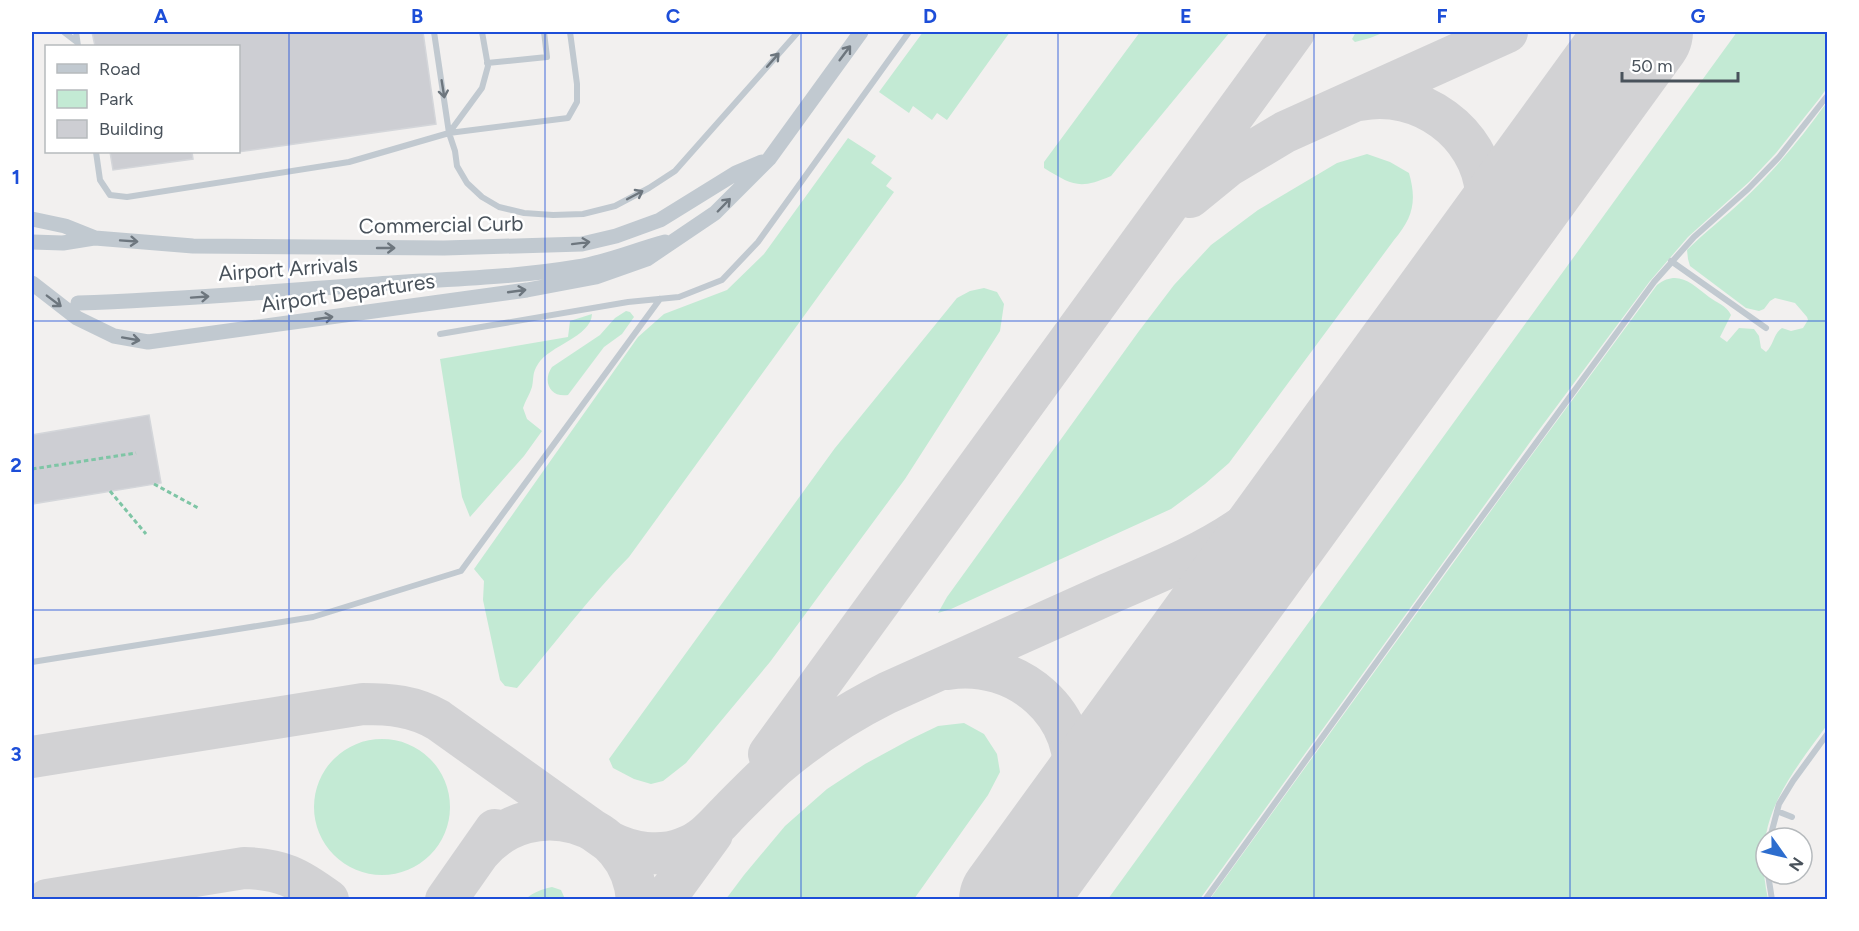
<svg xmlns="http://www.w3.org/2000/svg" width="1859" height="931" viewBox="0 0 1859 931" font-family="Figtree,sans-serif">
  <style>
    .green { fill: #c3ead4 }
    .lines { fill: none; stroke-linecap: round; stroke-linejoin: round }
    .taxiway { stroke: #d2d2d4; stroke-width: 42 }
    .runway { stroke: #d2d2d4; stroke-width: 104 }
    .building { fill: #cdced3; stroke: #d4d6da; stroke-width: 1.5 }
    .path { stroke: #7ec5a5; stroke-width: 3; stroke-dasharray: 4.5 3; stroke-linecap: butt }
    .service { stroke: #c1c9d0; stroke-width: 6 }
    .tertiary { stroke: #c1c9d0; stroke-width: 15 }
    .oneway { stroke: #6d767e }
    .grid { fill: none; stroke: #1d4ed8; stroke-width: 1.5; stroke-opacity: 0.55 }
    .labels { text-anchor: middle; stroke-width: 5; stroke-linejoin: round; paint-order: stroke }
    .street-label { font-size: 21px; fill: #49525b; stroke: #fff }
    .neatline { fill: none; stroke: #1d4ed8; stroke-width: 2 }
    .grid-label { font-size: 20px; text-anchor: middle; font-weight: bold; fill: #1d4ed8 }
  </style>
  <rect width="100%" height="100%" fill="#f2f0ef"/>
  <path class="green" d="M923,32H1010L947,120L937,113L932,120L913,106L909,113L879,92Z
    M1140,32H1230L1111,176C1079,190 1072,185 1044,168V162Z
    M1356,32H1385L1370,38L1355,42L1352,39Z
    M1737,32H1827V88L1819,99L1776,153L1749,182L1688,237L1650,281L1533,438L1200,899H1108Z
    M1827,102V725C1785,783 1751,822 1768,899H1210L1506,490L1657,285C1678,269 1692,284 1709,297C1717,303 1726,305 1731,315L1720,337L1727,342L1739,328L1754,329L1759,336L1761,348L1766,352C1774,345 1773,334 1782,328L1791,331L1803,328L1808,320L1807,317L1795,303L1775,298L1770,301L1764,309L1759,311L1746,308L1690,266L1688,259L1687,250C1705,232 1725,217 1743,200C1775,170 1802,137 1827,102Z
    M848,138L876,156L871,163L892,178L886,186L894,192L629,557C589,597 555,644 517,688L505,686L500,680L483,600L484,581L474,569L638,337L664,314L727,290L764,254Z
    M1367,154L1390,162L1409,173C1417,201 1413,218 1394,240L1229,463L1205,484L1171,509L951,609L938,613L947,597L1139,331L1174,285L1211,245L1258,210L1337,163Z
    M984,288L997,292L1004,304L1000,331L905,479L770,662L686,763L663,781L651,784L634,779L613,768L609,759L835,448L957,298L970,291Z
    M626,311L630,312L634,317L622,334L604,347L568,395C550,398 542,381 552,367L600,335L615,318Z
    M592,314C591,337 550,345 538,364C532,373 534,378 532,387C530,394 525,401 523,408L527,419L542,431L524,456L470,517L462,497L440,359L568,337L570,321Z
    M964,723L984,734L997,754L1000,772L988,795L914,899H726L744,875L785,826L827,789L865,764L911,739L938,726Z
    M314 807a68 68 0 1 1 136 0a68 68 0 1 1-136 0Z
    M552,887L561,890L565,899H526C533,892 543,889 552,887Z"/>
  <g class="lines">
    <path class="taxiway" d="M1360,100C1419,88 1481,132 1486,193C1488,208 1485,224 1480,238
      M1190,197L1228,166L1285,132L1507,32
      M1393,373L1619,32
      M947,669C1016,657 1086,715 1072,788C1066,821 1045,849 1028,877
      M769,754L1294,32
      M32,757L363,704C390,704 414,706 438,720L608,841C631,853 659,858 684,848C705,841 718,823 733,808C747,794 761,780 776,766C810,737 847,713 887,693C960,660 1034,627 1108,594C1151,575 1198,557 1238,530C1298,489 1343,434 1389,379
      M480,852C531,792 631,819 637,900
      M47,900L244,868C282,869 298,878 328,900
      M446,900L495,830
      M664,900L712,834"/>
    <path class="runway" d="M1011,900L1641,32"/>
  </g>
  <path class="building" d="M92,32H423L436,124L238,152V46H95Z
    M110,152H192L193,159L113,170Z
    M149,415L161,483L32,504V435Z"/>
  <g class="lines">
    <path class="path" d="M32,469L136,453
      M154,484L200,509
      M110,491L146,534"/>
    <path class="service" d="M64,32L77,42
      M76,32L78,46
      M434,32L449,133L455,151L457,166L467,183L482,197L499,207L524,213L553,215L583,214L615,206L649,188L675,171L798,32
      M487,63L547,57L544,32
      M449,133L482,88L488,66L482,32
      M96,152L100,180L110,195L127,197L349,162L449,133L568,118L577,102V84L570,32
      M1671,261L1766,328
      M440,334L628,302L679,297L722,280L758,242L909,32
      M32,662L313,617L461,571L660,299
      M1777,811L1792,817
      M1770,838L1779,804L1793,781L1828,733
      M1768,874L1772,900
      M1205,900L1448,563L1654,282L1694,237L1748,189L1779,157L1828,95"/>
    <path class="tertiary" d="M32,219L65,226L95,238L193,246L444,248L582,244L616,236L660,220L736,173L762,162
      M32,242L63,243L94,238
      M32,283L77,318L114,336L148,342L527,290L596,277L647,259L715,213L769,159L861,32
      M78,303C178,300 278,291 378,284C444,279 512,278 577,267C608,262 635,250 665,242"/>
  </g>
  <defs><path id="oneway-shaft" d="M-6 0H5M1.5-3L5.5 0L1.5 3" fill="none" stroke-width="1.6" stroke-linecap="round" stroke-linejoin="round" transform="scale(1.5)"/></defs>
  <g class="oneway">
    <use href="#oneway-shaft" transform="translate(845 53) rotate(-53)"/>
    <use href="#oneway-shaft" transform="translate(773 60) rotate(-49)"/>
    <use href="#oneway-shaft" transform="translate(443 89) rotate(81)"/>
    <use href="#oneway-shaft" transform="translate(635 195) rotate(-28)"/>
    <use href="#oneway-shaft" transform="translate(724 205) rotate(-46)"/>
    <use href="#oneway-shaft" transform="translate(129 241) rotate(4)"/>
    <use href="#oneway-shaft" transform="translate(581 243) rotate(-7)"/>
    <use href="#oneway-shaft" transform="translate(386 248)"/>
    <use href="#oneway-shaft" transform="translate(517 291) rotate(-8)"/>
    <use href="#oneway-shaft" transform="translate(200 297) rotate(-4)"/>
    <use href="#oneway-shaft" transform="translate(54 301) rotate(37)"/>
    <use href="#oneway-shaft" transform="translate(324 318) rotate(-8)"/>
    <use href="#oneway-shaft" transform="translate(131 339) rotate(10)"/>
  </g>
  <path class="grid" d="M289,32V900M545,32V900M801,32V900M1058,32V900M1314,32V900M1570,32V900M32,321H1828M32,610H1828"/>
  <g class="labels">
    <g class="street-label">
      <text transform="translate(441 225) rotate(-1)" y="7">Commercial Curb</text>
      <text transform="translate(288 269) rotate(-4)" y="7">Airport Arrivals</text>
      <text transform="translate(348 293) rotate(-8)" y="7">Airport Departures</text>
    </g>
  </g>
  <rect width="1859" height="931" fill="none" stroke="#ffffff" stroke-width="66"/>
  <rect x="45" y="45" width="195" height="108" fill="#ffffff" stroke="#b6babd" stroke-width="1.5"/>
  <rect x="57" y="64" width="30" height="9" fill="#c1c9d0" stroke="#b6babd" stroke-width="1.5"/>
  <text x="99" y="75" font-size="18" fill="#49525b">Road</text>
  <rect x="57" y="90" width="30" height="18" fill="#c3ead4" stroke="#b6babd" stroke-width="1.5"/>
  <text x="99" y="105" font-size="18" fill="#49525b">Park</text>
  <rect x="57" y="120" width="30" height="18" fill="#cdced3" stroke="#b6babd" stroke-width="1.5"/>
  <text x="99" y="135" font-size="18" fill="#49525b">Building</text>
  <g transform="translate(1784 856) rotate(124)"><circle r="28" fill="#ffffff" stroke="#b6babd" stroke-width="1.5"/>
  <path d="M0-4.5L10 22L0 15L-10 22Z" fill="#2d6dce"/>
  <text y="-9" font-size="16" font-weight="bold" text-anchor="middle" fill="#49525b">N</text>
  </g>
  <path d="M1622 72v9h116v-9" fill="none" stroke="#49525b" stroke-width="3"/>
  <text x="1631" y="72" font-size="18" fill="#49525b" stroke="#ffffff" stroke-width="4.5" paint-order="stroke">50 m</text>
  <rect x="33" y="33" width="1793" height="865" class="neatline"/>
  <g class="grid-label">
    <text x="161" y="23">A</text>
    <text x="417" y="23">B</text>
    <text x="673" y="23">C</text>
    <text x="930" y="23">D</text>
    <text x="1186" y="23">E</text>
    <text x="1442" y="23">F</text>
    <text x="1698" y="23">G</text>
    <text x="16" y="184">1</text>
    <text x="16" y="472">2</text>
    <text x="16" y="761">3</text>
  </g>
</svg>
